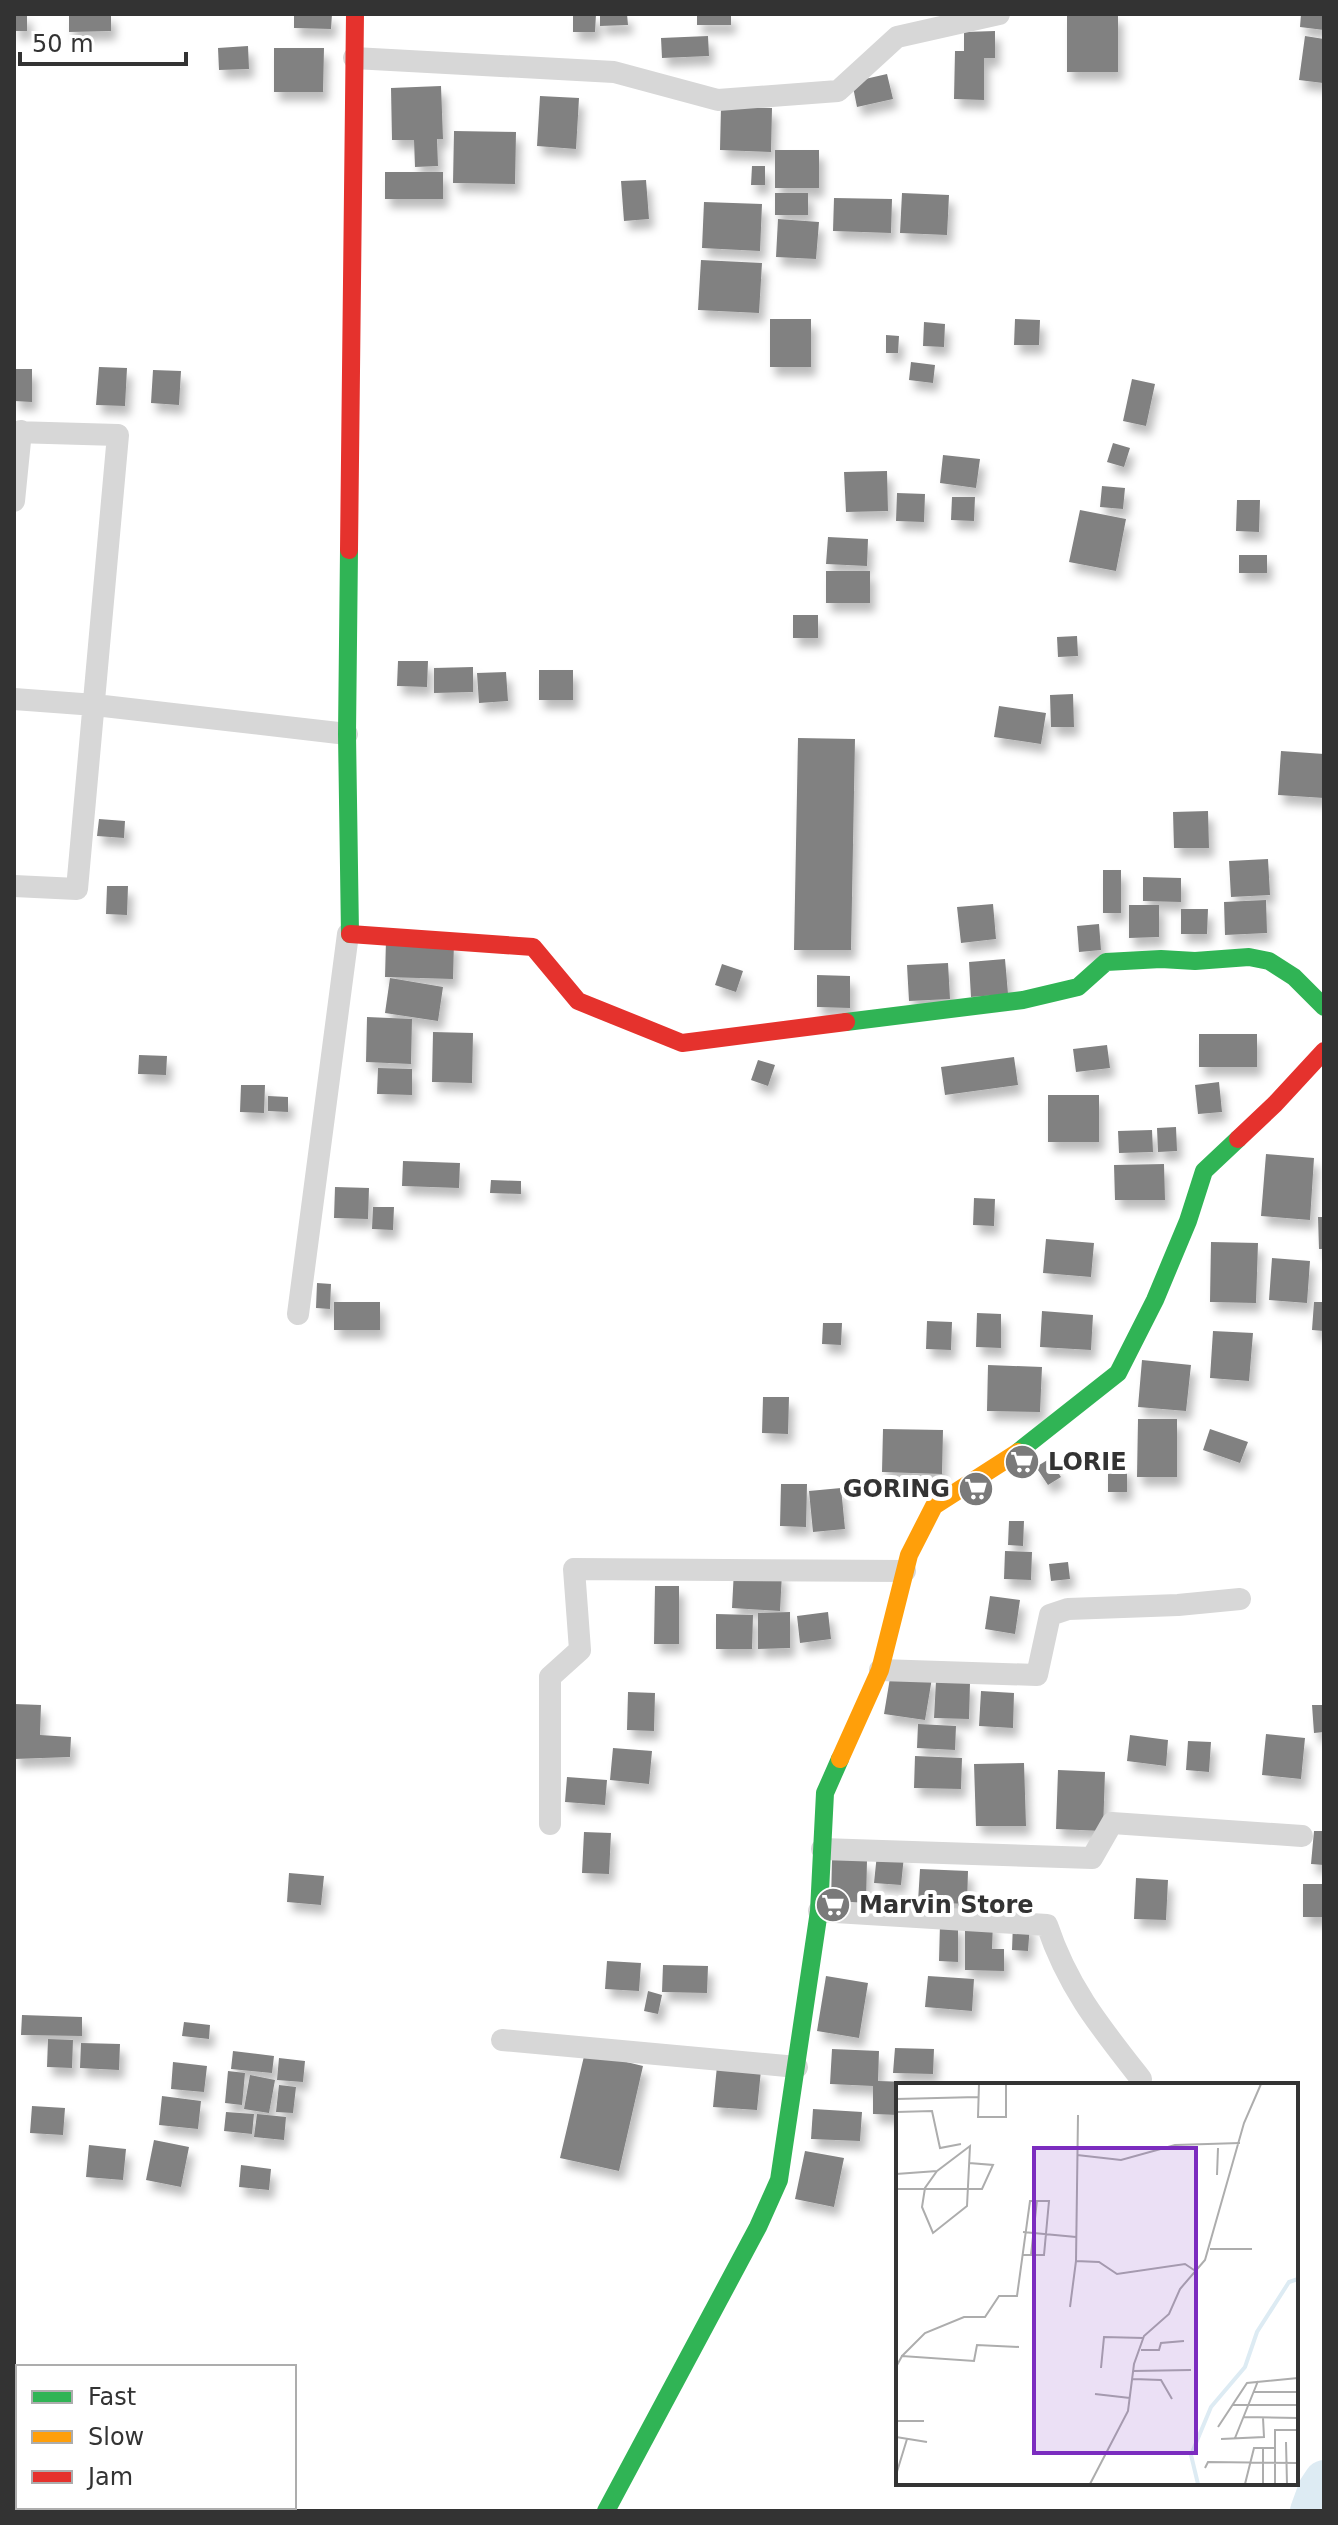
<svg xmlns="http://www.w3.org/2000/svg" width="1338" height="2525" viewBox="0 0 1338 2525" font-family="'DejaVu Sans',sans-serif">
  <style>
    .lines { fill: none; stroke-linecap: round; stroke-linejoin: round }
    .river { stroke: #ddebf3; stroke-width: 40 }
    .building { fill: #818181; filter: url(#shadow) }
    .street { stroke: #d7d7d7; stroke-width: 22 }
    .fast { stroke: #30b455; stroke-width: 18 }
    .slow { stroke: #ff9f0a; stroke-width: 18 }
    .jam { stroke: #e5322d; stroke-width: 18 }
    .labels { text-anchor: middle; stroke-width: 8; stroke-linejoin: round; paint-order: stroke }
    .poi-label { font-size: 24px; font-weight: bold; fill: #333; stroke: #fff; text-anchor: start }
    .inset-river { fill: none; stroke: #ddebf3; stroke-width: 4 }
    .inset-road { fill: none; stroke: #adadad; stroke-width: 2 }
    .view { fill: #7b2cbf; fill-opacity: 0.15; stroke: #7b2cbf; stroke-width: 4 }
    .inset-edge { fill: none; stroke: #333; stroke-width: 4 }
  </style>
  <defs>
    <filter id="shadow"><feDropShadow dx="5" dy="9" stdDeviation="4" flood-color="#0004"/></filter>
  </defs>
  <rect width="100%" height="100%" fill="#fff"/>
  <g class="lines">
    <path class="river" d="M1310,2511L1318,2489L1324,2480"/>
  </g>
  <path class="building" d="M14,14H27V31H14Z
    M69,14H111V31L69,32Z
    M294,14H332L331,29L294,28Z
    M573,14H596L595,32H573Z
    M600,14H627L628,25L600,26Z
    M697,14H731V25H697Z
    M1067,14H1118V72H1067Z
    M1301,14H1324V30L1300,27Z
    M995,31V58H984V100L954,99L955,51H964V32Z
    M708,36L709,56L662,58L661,38Z
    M1305,36L1324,39L1323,83L1299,80Z
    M248,46L249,69L219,70L218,48Z
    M274,48H324L323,92H274Z
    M887,74L893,99L857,107L852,82Z
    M441,86L443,139H437L438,166L415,167L414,140H392L391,88Z
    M540,96L579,98L576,149L537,146Z
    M721,107L772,108L771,152L720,150Z
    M454,131L516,132L515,184L453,183Z
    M775,150H819V188H775Z
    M752,166H765V185H751Z
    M385,172H443V199H385Z
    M646,180L649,219L624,221L621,181Z
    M775,193H808V215H775Z
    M902,193L949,195L947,235L900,233Z
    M834,198L892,199L891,233L833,231Z
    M704,202L762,204L760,251L702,248Z
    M778,219L819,222L816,259L776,257Z
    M701,260L762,263L759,313L698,310Z
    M770,319H811V367H770Z
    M1015,319L1040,320L1039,345H1014Z
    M924,322L945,324L944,347L923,346Z
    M886,335L899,336L898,353H886Z
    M911,362L935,365L933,383L909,380Z
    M99,367L127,368L125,406L96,405Z
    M14,369H32V402L14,401Z
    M153,370L181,371L179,405L151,403Z
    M1132,379L1155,384L1146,426L1123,421Z
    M1113,443L1130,448L1124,467L1107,462Z
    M943,455L980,459L976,488L940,483Z
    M887,471L888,511L846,512L844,472Z
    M1102,486L1125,488L1123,509L1100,507Z
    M897,493L925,494L924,522L896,521Z
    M952,497H975L974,521L951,520Z
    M1237,500H1260L1259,532L1236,531Z
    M1080,510L1126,519L1116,571L1069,562Z
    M828,537L868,539L867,566L826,564Z
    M1239,555H1267V573H1239Z
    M826,571H870V603H826Z
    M793,615H818V638H793Z
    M1077,636L1078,656L1058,657L1057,637Z
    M398,661H428L427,687L397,686Z
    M473,667V692L434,693V668Z
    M539,670H573V700H539Z
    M506,672L508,701L479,703L477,673Z
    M1073,694L1074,727H1051L1050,695Z
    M999,706L1046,713L1041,744L994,737Z
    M798,738L855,739L851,950H794Z
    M1281,751L1324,754V798L1278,795Z
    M1208,811L1209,848H1174L1173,812Z
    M99,819L125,821L124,838L97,836Z
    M1268,859L1270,895L1231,897L1229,861Z
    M1103,870H1121V913H1103Z
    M1143,877L1181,878V902L1143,901Z
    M107,886H128L127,915L106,914Z
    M1266,900L1267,933L1225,935L1224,902Z
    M993,904L996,939L961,943L957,907Z
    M1129,905H1159V937L1129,938Z
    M1181,909H1208L1207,934H1181Z
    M1099,924L1101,950L1079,952L1077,926Z
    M386,940L454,942L453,979L385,977Z
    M1005,959L1008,994L971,997L969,962Z
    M948,963L950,999L909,1001L907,965Z
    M722,964L743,971L736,992L715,985Z
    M817,975L850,976V1008L817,1007Z
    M390,978L443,987L438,1021L385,1013Z
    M367,1017L412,1019L411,1064L366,1062Z
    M433,1032L473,1033L472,1083L432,1082Z
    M1199,1034H1257V1067H1199Z
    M1107,1045L1110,1068L1076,1072L1073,1049Z
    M139,1055L167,1056L166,1075L138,1074Z
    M1014,1057L1018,1085L945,1095L941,1067Z
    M758,1060L775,1065L768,1086L751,1080Z
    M378,1068L412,1069V1095L377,1094Z
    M1219,1082L1222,1112L1198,1114L1195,1085Z
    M241,1085H265L264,1113L240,1112Z
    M1048,1095H1099V1142H1048Z
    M268,1096L288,1097V1112L268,1111Z
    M1176,1127L1177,1151L1158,1152L1157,1128Z
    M1152,1130L1153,1152L1119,1153L1118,1131Z
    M1266,1154L1314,1158L1310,1220L1261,1216Z
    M403,1161L460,1163L459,1188L402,1186Z
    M1164,1164L1165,1200H1115L1114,1165Z
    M491,1180L521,1181V1194L490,1193Z
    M335,1187L369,1188L368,1219L334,1218Z
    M974,1198L995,1199L994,1226L973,1225Z
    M373,1207H394L393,1230L372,1229Z
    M1318,1217H1324V1249H1319Z
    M1046,1239L1094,1243L1091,1277L1043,1273Z
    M1211,1242L1258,1243L1256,1303L1210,1302Z
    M1272,1258L1310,1261L1307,1303L1269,1300Z
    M317,1283L331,1284L330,1309L316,1308Z
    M334,1302H380V1330H334Z
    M1314,1302H1324V1331L1312,1330Z
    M1042,1311L1093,1315L1091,1350L1040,1347Z
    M977,1313L1001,1314V1348L976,1347Z
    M927,1321L952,1322L951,1350L926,1349Z
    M823,1323H842L841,1345L822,1344Z
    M1213,1331L1253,1333L1249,1381L1210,1378Z
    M1142,1360L1191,1365L1186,1411L1138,1407Z
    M988,1365L1042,1367L1040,1412L987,1411Z
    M763,1397H789L788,1434L762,1433Z
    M1138,1419H1177V1477H1137Z
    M883,1429L943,1430L942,1474L882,1472Z
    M1210,1429L1248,1442L1240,1463L1203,1450Z
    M1049,1459L1061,1477L1048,1485L1036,1467Z
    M1108,1467H1127V1492H1108Z
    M781,1484H807L806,1527L780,1526Z
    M841,1488L845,1529L813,1532L809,1491Z
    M1009,1521H1024L1023,1546L1008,1545Z
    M1005,1551L1032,1552L1031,1580L1004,1579Z
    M1068,1562L1070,1579L1051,1581L1049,1564Z
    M734,1570L782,1573L780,1611L732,1608Z
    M655,1586H679V1644H654Z
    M990,1596L1020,1600L1015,1634L985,1629Z
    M790,1612V1648L758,1649V1613Z
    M828,1612L831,1639L800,1643L797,1616Z
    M716,1614L753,1615L752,1649H716Z
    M891,1672L932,1678L925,1720L884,1714Z
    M936,1681L970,1683L969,1719L934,1718Z
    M981,1691L1014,1693L1013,1728L979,1726Z
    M628,1692L655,1693L654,1731L627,1730Z
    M14,1704L41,1705L40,1735L71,1737L70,1757L14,1759Z
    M1312,1705H1324V1732L1314,1733Z
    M918,1724L956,1726L955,1750L917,1748Z
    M1266,1734L1305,1738L1301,1779L1262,1775Z
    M1130,1735L1168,1740L1166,1766L1127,1761Z
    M1188,1741L1211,1742L1209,1772L1186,1770Z
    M613,1748L652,1751L649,1784L610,1780Z
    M915,1756L962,1758L961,1789L914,1788Z
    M1024,1763L1026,1826H976L974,1764Z
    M1058,1770L1105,1772L1103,1831L1056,1829Z
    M567,1777L607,1780L605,1805L565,1802Z
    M1314,1831H1324V1865L1311,1864Z
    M584,1832L611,1833L609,1874L582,1873Z
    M877,1854L904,1856L901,1885L874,1883Z
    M832,1859L867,1860L866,1904L831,1903Z
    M920,1869L968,1871L967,1904L918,1902Z
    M289,1873L324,1876L321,1905L287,1902Z
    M1136,1878L1168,1880L1166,1920L1134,1919Z
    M1303,1884H1324V1917H1303Z
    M965,1921L993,1922L992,1949H1004V1971L965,1970Z
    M1013,1923L1030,1924L1028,1951L1012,1950Z
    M940,1924H958V1962L939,1961Z
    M607,1961L641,1963L639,1991L605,1989Z
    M663,1965L708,1966L707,1993L662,1992Z
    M826,1976L868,1983L859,2038L817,2031Z
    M928,1976L974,1979L972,2011L925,2007Z
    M648,1991L662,1995L658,2014L644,2011Z
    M22,2015L82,2017V2036L21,2035Z
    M184,2022L210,2025L209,2039L182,2036Z
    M48,2039L73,2040L72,2068L47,2067Z
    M81,2043L120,2044L119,2070L80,2068Z
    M895,2048L934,2049L933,2074L893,2073Z
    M832,2049L879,2051L878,2081L909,2082L908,2085H898V2115L873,2114V2086L830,2084Z
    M233,2051L274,2056L272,2073L231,2069Z
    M585,2052L643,2066L619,2171L560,2158Z
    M279,2058L305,2061L303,2082L277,2080Z
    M173,2062L207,2066L204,2092L171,2089Z
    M717,2066L761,2070L757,2110L713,2107Z
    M228,2071L245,2073L242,2105L225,2103Z
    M250,2075L275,2080L269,2113L244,2109Z
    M279,2085L296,2087L293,2113L276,2112Z
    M162,2096L201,2101L198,2129L159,2125Z
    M32,2106L65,2108L63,2135L30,2133Z
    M813,2109L862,2112L860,2141L811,2139Z
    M226,2112L254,2114L252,2134L224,2131Z
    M257,2114L286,2117L284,2140L254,2137Z
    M154,2140L189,2147L181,2187L146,2180Z
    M89,2145L126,2149L123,2180L86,2177Z
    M805,2151L844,2158L834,2207L795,2199Z
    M241,2165L271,2169L269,2190L239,2187Z"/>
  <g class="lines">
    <path class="street" d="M354,58L614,72L718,100L838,91L897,37L999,14
      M14,432L118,435L77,889L14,886
      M14,501L21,431
      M14,699L95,705L347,734
      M298,1314L348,934
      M880,1670L1037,1675L1050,1615L1068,1609L1178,1605L1240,1599
      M550,1824V1677L580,1650L574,1569L905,1571
      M822,1849L1092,1858L1112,1823L1302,1836
      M819,1911L1047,1925C1068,1988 1101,2028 1141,2079
      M502,2040L797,2067"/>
    <path class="fast" d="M349,550L347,734L350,934
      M846,1022L1023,1000L1078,987L1106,962L1161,959L1195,961L1249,957L1269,961L1294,977L1324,1007
      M1018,1452L1118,1373L1155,1300L1188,1221L1204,1171L1238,1139
      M606,2511L758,2227L779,2180L819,1911L825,1793L840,1759"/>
    <path class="slow" d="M840,1759L880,1670L909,1555L934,1506L1018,1452"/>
    <path class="jam" d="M349,550L355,14
      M350,934L533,947L578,1001L682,1043L846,1022
      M1238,1139L1275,1104L1324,1051"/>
  </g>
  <defs>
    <g id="supermarket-disc" transform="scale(1.8)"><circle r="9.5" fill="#7a7a7a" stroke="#fff"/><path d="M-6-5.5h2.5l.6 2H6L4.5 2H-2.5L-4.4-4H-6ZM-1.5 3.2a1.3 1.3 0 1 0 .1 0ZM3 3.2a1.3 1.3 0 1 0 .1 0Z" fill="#fff"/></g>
  </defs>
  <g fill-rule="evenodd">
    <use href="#supermarket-disc" x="1022" y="1462"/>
    <use href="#supermarket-disc" x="976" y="1489"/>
    <use href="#supermarket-disc" x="833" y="1905"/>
  </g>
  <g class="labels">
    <g class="poi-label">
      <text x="1048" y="1470">LORIE</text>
      <text x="950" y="1497" text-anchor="end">GORING</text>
      <text x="859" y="1913">Marvin Store</text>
    </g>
  </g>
  <g transform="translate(896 2083)">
    <rect width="402" height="402" fill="#fff"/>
    <path class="inset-river" d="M302,401L295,372L315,324L349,284L361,249L393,199L402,196"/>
    <path class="inset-road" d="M83,1L82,34H110V1M0,16L82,14M0,29L36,28L44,65L65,61M182,32L180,178L203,179L221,191L289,181L301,189M181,72L225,77L279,62L344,60M0,91L41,88L74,63L71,123L37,150L26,124L29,105L41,88M321,92L322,65M0,106H86L97,82L73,80M127,149L180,154M314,166H356M135,172L141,117M174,224L180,178M245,267H263L265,260L288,258M6,273L29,250L68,234H89L103,213H121L134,118H153L148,172H127M0,284L6,273L78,278L81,262L123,264M205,285L208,254L248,255M237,288L295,287M237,296L265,297L276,316M358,309H402M199,311L234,315M336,322H402M348,334L402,335M0,338H28M322,344L351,300L402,295M0,354L31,359M339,355L362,298M325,356L368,354L367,335M390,359L391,401M309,385L312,379L402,380M0,392L11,356M101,401H178M194,401L232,328L238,281L248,253L273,231L284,206L309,177L348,40L365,1M349,401L358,365H379M367,401V365M379,401V347H402"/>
    <path class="view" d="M138,65H300V370H138Z"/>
    <rect width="402" height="402" class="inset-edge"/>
  </g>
  <rect width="1338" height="2525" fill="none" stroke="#333333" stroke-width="32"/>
  <rect x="16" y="2365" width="280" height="144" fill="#ffffff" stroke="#adadad" stroke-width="2"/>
  <rect x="32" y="2391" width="40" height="12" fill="#30b455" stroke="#adadad" stroke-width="2"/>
  <text x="88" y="2405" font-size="24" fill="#333333">Fast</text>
  <rect x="32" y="2431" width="40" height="12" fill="#ff9f0a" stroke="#adadad" stroke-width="2"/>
  <text x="88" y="2445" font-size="24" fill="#333333">Slow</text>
  <rect x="32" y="2471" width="40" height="12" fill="#e5322d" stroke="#adadad" stroke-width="2"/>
  <text x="88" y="2485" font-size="24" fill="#333333">Jam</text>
  <path d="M20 52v12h166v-12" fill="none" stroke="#333333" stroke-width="4"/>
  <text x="32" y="52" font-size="24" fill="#333333" stroke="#ffffff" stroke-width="6" paint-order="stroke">50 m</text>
</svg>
